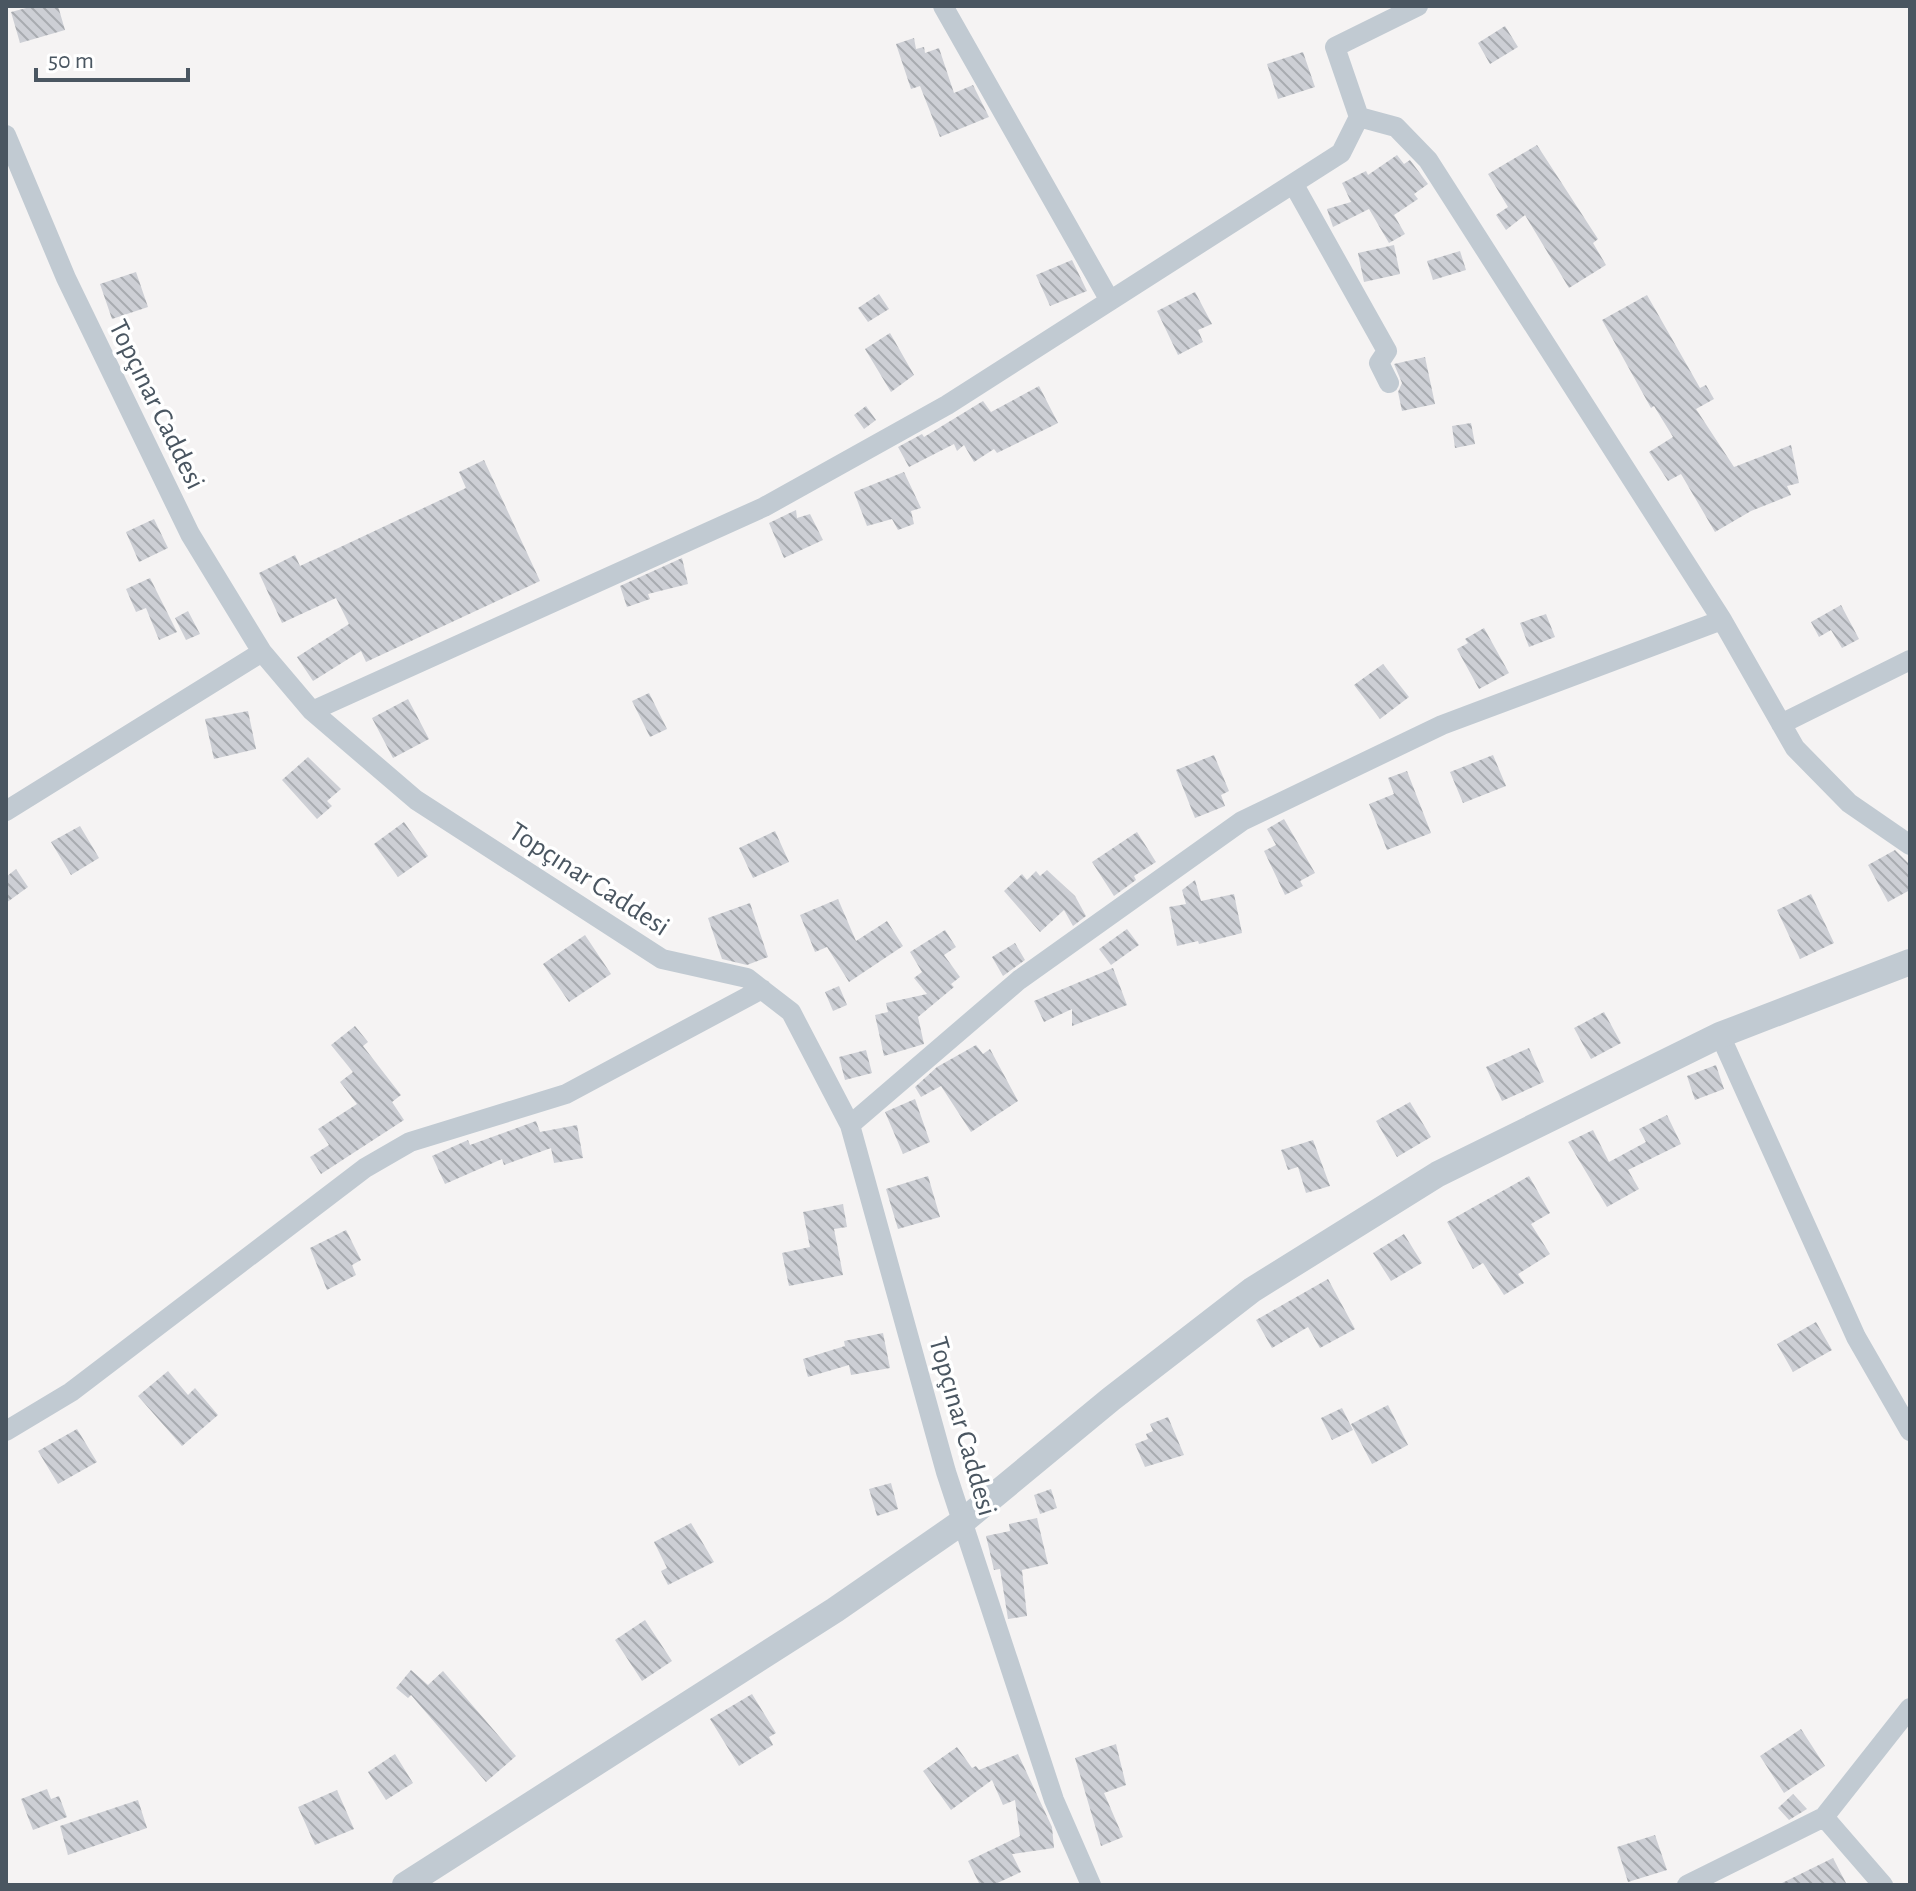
<svg xmlns="http://www.w3.org/2000/svg" width="1916" height="1891" viewBox="0 0 1916 1891" font-family="'Alegreya Sans',sans-serif">
  <style>
    .building { fill: url(#building-back-hatch) }
    .lines { fill: none; stroke-linecap: round; stroke-linejoin: round }
    .minor { stroke: #c1cad2; stroke-width: 20 }
    .tertiary { stroke: #c1cad2; stroke-width: 26 }
    .labels { text-anchor: middle; stroke-width: 7; stroke-linejoin: round; paint-order: stroke }
    .street-label { font-size: 28px; fill: #4a5661; stroke: #fff }
  </style>
  <defs>
    <pattern id="building-back-hatch" width="6" height="6" patternUnits="userSpaceOnUse" patternTransform="scale(2)"><rect width="6" height="6" fill="#cdcfd5"/><path d="M-1 5l2 2M0 0l6 6M5-1l2 2" fill="none" stroke="#a8abb0"/></pattern>
  </defs>
  <rect width="100%" height="100%" fill="#f5f3f3"/>
  <path class="building" d="M34,6H58L65,30L20,43L11,12Z
    M1505,26L1518,47L1490,64L1478,43Z
    M914,38L916,49L924,47L925,53L939,48L954,93L973,85L989,117L940,137L920,86L911,89L896,44Z
    M1303,52L1315,87L1278,99L1267,64Z
    M1537,145L1598,239L1593,243L1606,265L1569,288L1525,215L1506,230L1496,215L1508,207L1488,174Z
    M1397,155L1404,164L1410,160L1428,184L1414,194L1418,199L1394,215L1405,234L1389,243L1369,209L1333,227L1327,209L1351,202L1342,183L1366,171L1368,175Z
    M1394,245L1400,274L1364,282L1358,253Z
    M1460,251L1466,270L1433,280L1427,261Z
    M1072,260L1087,291L1050,306L1036,275Z
    M136,272L148,307L112,319L100,284Z
    M1195,292L1212,324L1198,330L1203,342L1178,355L1157,311Z
    M879,294L889,309L868,322L858,308Z
    M1647,295L1700,388L1706,385L1714,399L1696,409L1734,467L1791,445L1799,483L1787,486L1791,495L1751,511L1715,532L1681,474L1668,481L1649,452L1673,437L1654,406L1651,408L1602,320Z
    M890,333L914,375L891,392L865,349Z
    M1425,357L1435,404L1402,411L1398,392L1402,383L1394,364Z
    M1039,386L1058,423L997,453L994,449L974,462L964,445L957,451L954,444L909,467L898,447L922,434L924,437L983,401L991,412Z
    M866,406L876,420L864,429L854,415Z
    M1471,423L1475,444L1455,448L1452,426Z
    M484,460L540,581L366,662L361,651L313,681L297,657L349,624L336,598L282,623L259,573L295,555L300,566L466,488L459,472Z
    M904,472L921,508L911,511L914,524L898,530L892,519L867,526L854,492Z
    M796,510L797,518L810,514L823,540L784,558L769,523Z
    M154,519L168,548L139,562L126,532Z
    M682,558L688,584L648,594L650,599L627,607L620,586Z
    M150,578L177,632L159,640L146,608L136,612L126,589Z
    M1841,605L1859,639L1842,648L1831,630L1819,637L1811,622Z
    M188,611L200,634L186,640L175,618Z
    M1546,614L1555,637L1529,647L1520,623Z
    M1484,628L1509,673L1479,689L1457,649L1468,643L1465,639Z
    M1383,664L1409,697L1380,719L1354,685Z
    M649,693L667,729L650,737L632,701Z
    M408,699L429,739L393,758L372,718Z
    M248,711L256,749L214,759L205,719Z
    M1214,755L1229,791L1221,795L1225,806L1195,818L1176,770Z
    M1493,755L1506,786L1463,803L1450,772Z
    M308,757L341,789L327,801L332,806L317,819L282,780Z
    M1407,771L1431,833L1387,850L1369,804L1394,794L1388,778Z
    M1284,819L1315,873L1300,881L1303,886L1285,895L1264,851L1276,845L1267,829Z
    M404,822L428,856L398,877L374,844Z
    M80,826L99,858L71,875L51,842Z
    M775,831L789,862L753,878L739,848Z
    M1137,832L1156,862L1134,876L1136,880L1114,896L1092,862Z
    M1895,850L1910,865V890L1888,902L1868,865Z
    M16,869L28,887L6,903V877Z
    M1047,870L1075,896L1086,916L1073,926L1064,910L1040,932L1004,891L1022,874L1027,880L1036,871L1040,876Z
    M1195,880L1201,901L1234,894L1242,933L1199,944L1198,941L1177,946L1169,907L1186,904L1182,890Z
    M1811,894L1834,943L1800,959L1777,910Z
    M838,899L856,941L887,921L903,946L849,982L827,947L815,952L800,915Z
    M750,903L768,957L747,965L722,959L708,918Z
    M1127,929L1139,945L1111,965L1099,949Z
    M945,930L956,947L944,955L960,977L951,984L954,987L918,1017L924,1044L884,1056L875,1015L888,1012L886,1003L927,994L914,978L922,972L910,952Z
    M585,935L611,974L569,1002L543,964Z
    M1015,943L1025,960L1003,976L992,957Z
    M1113,968L1127,1005L1072,1026V1009L1044,1022L1034,1001Z
    M839,986L847,1005L833,1011L825,992Z
    M1604,1012L1621,1043L1591,1059L1574,1028Z
    M355,1026L368,1042L363,1046L401,1095L392,1102L404,1120L321,1174L310,1157L329,1145L318,1129L357,1104L340,1082L353,1072L331,1045Z
    M976,1045L983,1054L990,1049L1018,1101L971,1132L941,1086L921,1097L915,1087L937,1067Z
    M1529,1048L1544,1082L1502,1101L1486,1067Z
    M866,1050L872,1073L845,1080L839,1057Z
    M1716,1065L1724,1089L1695,1100L1687,1076Z
    M915,1099L930,1142L903,1154L885,1112Z
    M1410,1102L1431,1137L1397,1157L1376,1121Z
    M1667,1115L1681,1144L1628,1170L1639,1189L1607,1207L1568,1142L1593,1130L1609,1162L1646,1142L1639,1129Z
    M536,1121L540,1132L577,1125L583,1158L554,1163L551,1148L504,1165L502,1159L445,1184L432,1156L468,1140L470,1145Z
    M1313,1140L1330,1186L1306,1193L1298,1167L1288,1170L1281,1150Z
    M928,1176L940,1217L898,1229L886,1189Z
    M1529,1176L1550,1213L1531,1224L1550,1254L1518,1274L1524,1283L1504,1295L1483,1263L1473,1269L1447,1222Z
    M843,1204L847,1227L834,1229L843,1275L789,1286L782,1253L810,1247L803,1212Z
    M346,1230L361,1260L352,1265L356,1275L327,1290L310,1248Z
    M1404,1234L1422,1263L1391,1281L1373,1253Z
    M1328,1279L1355,1329L1320,1348L1308,1327L1272,1348L1256,1320Z
    M1816,1322L1832,1350L1793,1372L1777,1344Z
    M883,1333L890,1368L851,1375L849,1365L808,1377L803,1359L845,1346L844,1341Z
    M168,1371L188,1395L195,1388L218,1415L182,1446L138,1396Z
    M1388,1405L1408,1445L1372,1464L1351,1424Z
    M1342,1408L1353,1430L1332,1440L1321,1418Z
    M1168,1417L1184,1455L1145,1467L1135,1444L1148,1439L1146,1434L1153,1431L1150,1424Z
    M77,1429L97,1462L58,1484L38,1451Z
    M891,1483L898,1509L877,1516L869,1489Z
    M1051,1489L1057,1508L1040,1514L1034,1495Z
    M1037,1518L1048,1564L1022,1570L1027,1616L1008,1619L1000,1569L994,1570L986,1536L1010,1531L1009,1524Z
    M691,1523L714,1562L668,1585L661,1571L667,1568L654,1542Z
    M645,1620L672,1661L642,1681L615,1640Z
    M411,1670L428,1685L443,1671L516,1756L486,1782L411,1695L408,1698L396,1688Z
    M752,1694L776,1733L769,1737L773,1745L739,1766L710,1719Z
    M1801,1729L1825,1766L1784,1793L1760,1756Z
    M1116,1744L1126,1785L1104,1793L1123,1837L1101,1846L1075,1758Z
    M957,1747L972,1768L976,1766L979,1770L1018,1754L1052,1827L1054,1848L1012,1854L1021,1872L993,1885H980L968,1861L1020,1836L1015,1800L1003,1805L992,1780L951,1810L923,1771Z
    M395,1754L413,1783L386,1800L368,1772Z
    M47,1789L51,1799L59,1796L67,1817L33,1830L21,1799Z
    M337,1790L354,1829L315,1845L298,1807Z
    M1793,1794L1807,1809L1789,1820L1778,1808Z
    M138,1800L147,1828L68,1855L60,1826Z
    M1655,1835L1667,1870L1628,1882L1617,1847Z
    M1833,1858L1847,1885H1778Z"/>
  <g class="lines">
    <path class="minor" d="M943,6L1109,299
      M1359,117L1396,127L1428,160L1722,620L1795,748L1849,803L1910,845
      M6,135L66,278L190,534L262,652L312,711L416,800L662,959L747,978L791,1012L850,1125L946,1472L1054,1800L1091,1885
      M1294,185L1387,351L1379,363L1389,383
      M312,711L764,507L947,405L1341,153L1359,117L1335,47L1418,6
      M1781,724L1910,660
      M6,811L262,652
      M1720,1035L1856,1337L1910,1431
      M850,1125L1019,980L1242,821L1442,725L1722,620
      M6,1431L71,1392L365,1168L410,1142L566,1094L762,989
      M1824,1817L1883,1885
      M1687,1885L1824,1817L1910,1708"/>
    <path class="tertiary" d="M405,1885L835,1610L962,1522L1111,1399L1252,1290L1438,1174L1720,1035L1910,962"/>
  </g>
  <g class="labels">
    <g class="street-label">
      <text transform="translate(158 404) rotate(64)" y="10">Topçınar Caddesi</text>
      <text transform="translate(590 878) rotate(33)" y="10">Topçınar Caddesi</text>
      <text transform="translate(964 1426) rotate(74)" y="10">Topçınar Caddesi</text>
    </g>
  </g>
  <rect width="1916" height="1891" fill="none" stroke="#4a5661" stroke-width="16"/>
  <path d="M36 68v12h152v-12" fill="none" stroke="#4a5661" stroke-width="4"/>
  <text x="48" y="68" font-size="24" fill="#4a5661" stroke="#ffffff" stroke-width="6" paint-order="stroke">50 m</text>
</svg>
